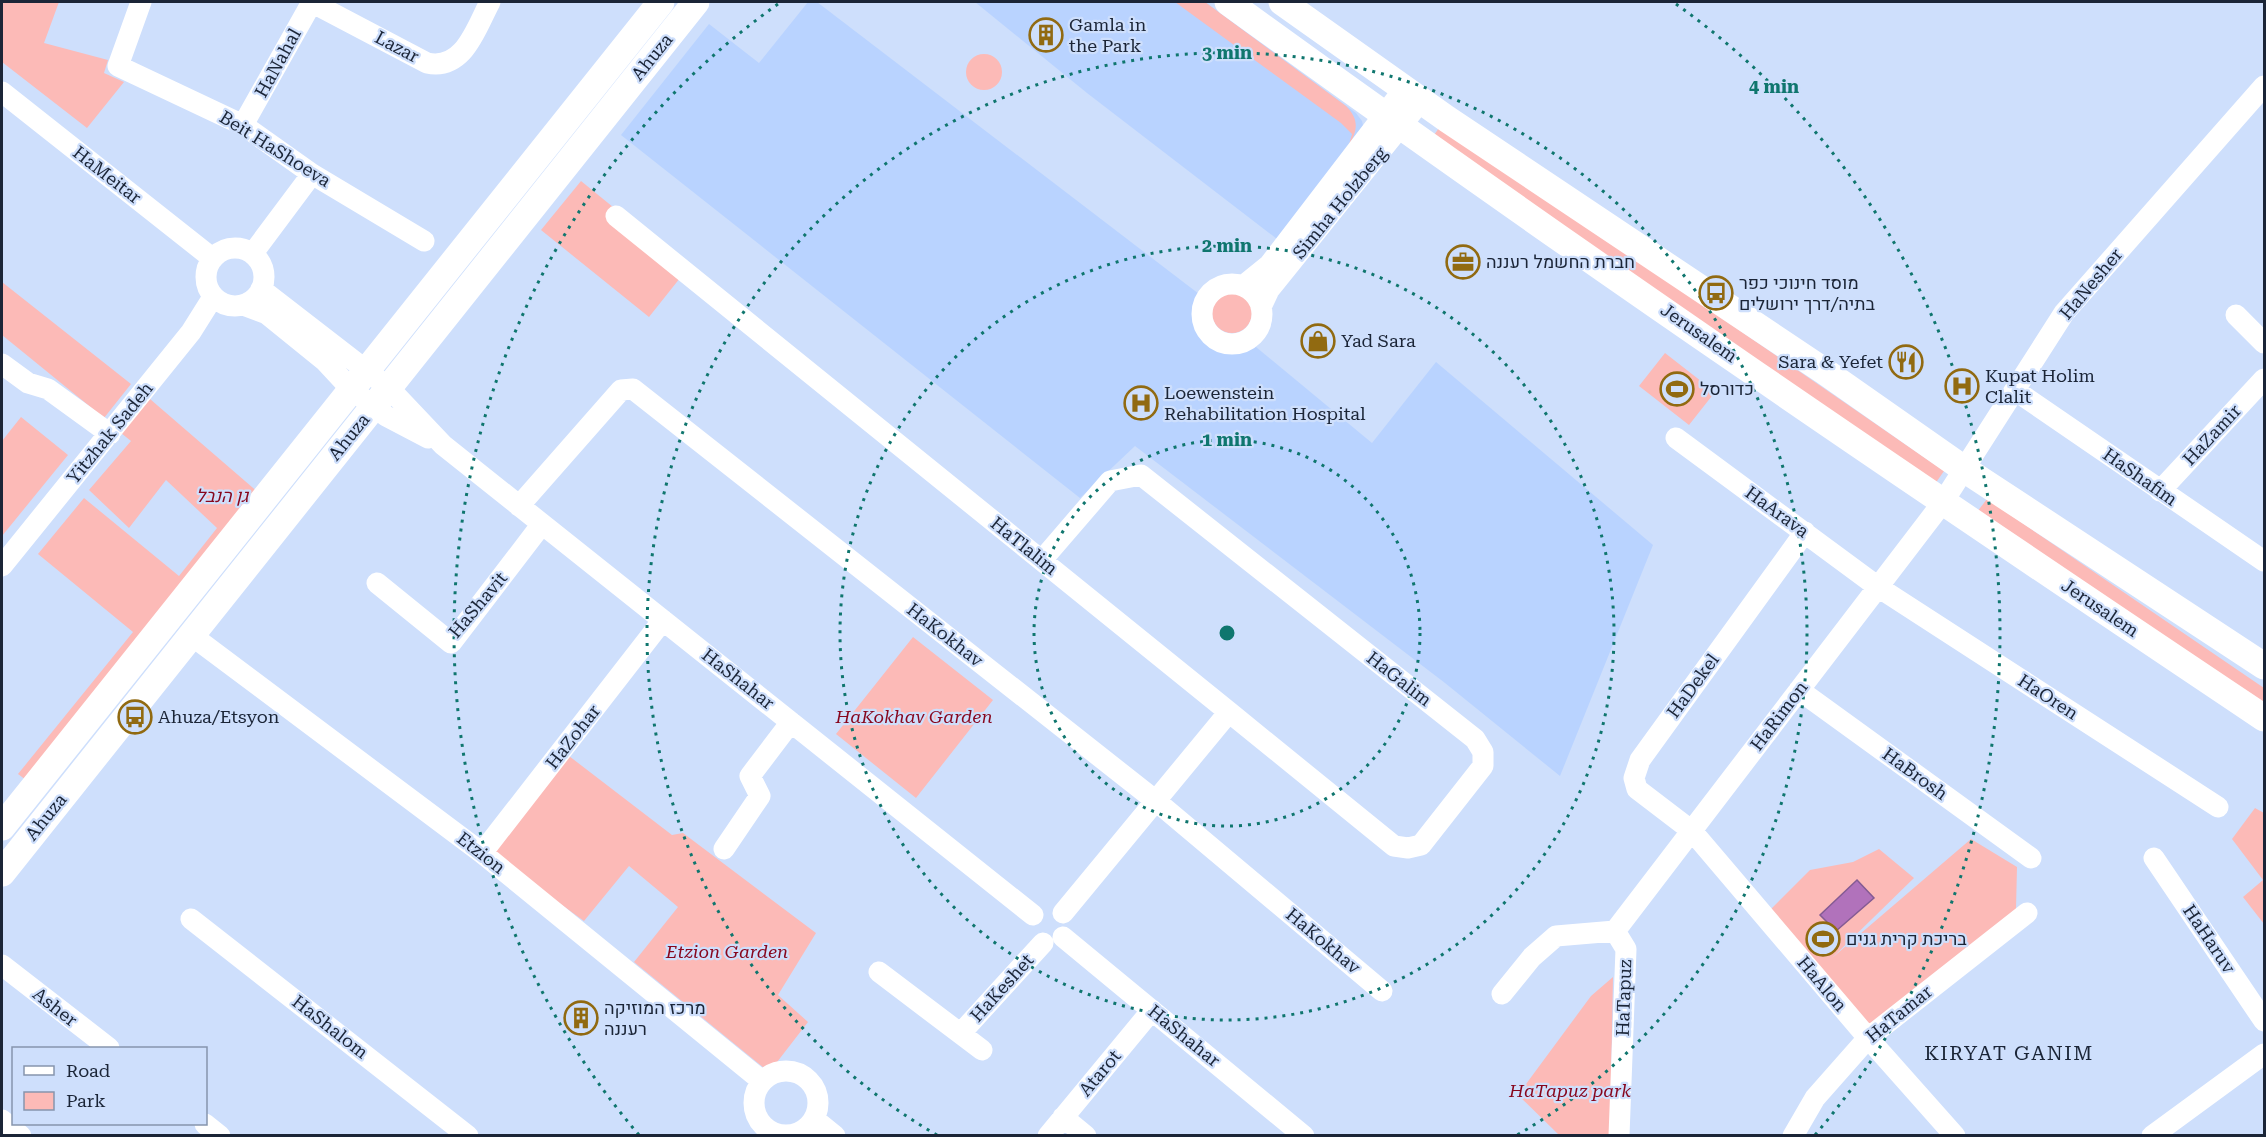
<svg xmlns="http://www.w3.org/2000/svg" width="2266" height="1137" viewBox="0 0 2266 1137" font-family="'Roboto Serif',Heebo,serif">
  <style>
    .built { fill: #b9d3ff }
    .green { fill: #fcbab7 }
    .water { fill: #b172bb; stroke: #845b93; stroke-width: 1.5 }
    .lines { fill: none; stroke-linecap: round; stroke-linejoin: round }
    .minor { stroke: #fff; stroke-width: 21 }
    .major { stroke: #fff; stroke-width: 27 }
    .ring { fill: none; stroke: #0f766e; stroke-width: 3; stroke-dasharray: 3 6 }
    .labels { text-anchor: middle; stroke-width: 4.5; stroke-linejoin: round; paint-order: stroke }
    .poi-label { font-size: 18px; fill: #1b2537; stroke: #cedffc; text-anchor: start }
    .street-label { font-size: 18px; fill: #1b2537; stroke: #cedffc }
    .park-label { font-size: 18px; font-style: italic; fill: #87061d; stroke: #cedffc }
    .neighbourhood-label { font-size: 20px; letter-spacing: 1.5px; fill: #1b2537; stroke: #cedffc }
    .centre { fill: #0f766e; stroke: #cedffc; stroke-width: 3 }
    .ring-label { font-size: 18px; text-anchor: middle; font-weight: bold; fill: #0f766e; stroke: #cedffc; stroke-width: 4.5; stroke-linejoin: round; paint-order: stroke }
  </style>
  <rect width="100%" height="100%" fill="#cedffc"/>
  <path class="built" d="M808,2H817L1199,294L1204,331L1216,345L1241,349L1250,342L1372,443L1436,362L1653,545L1560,776L1445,683L1135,446L1080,498L621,135L709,24L759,63Z
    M975,2H1205L1356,113L1362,121L1364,130L1277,239L1087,93Z"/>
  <path class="green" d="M2,2H59L44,43L108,60L104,73L124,82L87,128L2,62Z
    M1175,2H1205L1346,106C1359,119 1358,130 1349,145L1352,134L1341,123Z
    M966 72a18 18 0 1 1 36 0a18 18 0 1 1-36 0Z
    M1441,125L1944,471L1935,484L1432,138Z
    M581,181L688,268L649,317L541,230Z
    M2,282L131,384L104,418L2,335Z
    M1212 313a20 20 0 1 1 40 0a20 20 0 1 1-40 0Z
    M1665,353L1715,392L1689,425L1639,386Z
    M150,399L259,493L26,780L18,774L133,632L38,554L84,498L179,576L217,528L166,480L129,528L89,490L131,441L121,433Z
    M21,417L68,455L2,536V441Z
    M1987,499L2264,688V705L1977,512Z
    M913,637L993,700L916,798L836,734Z
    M569,756L672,835L683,833L816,933L778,995L808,1022L774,1066L764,1068L634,962L678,907L629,866L584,921L490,853Z
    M2255,808L2264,813V924L2243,897L2263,880L2232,839Z
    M1971,839L2017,867L2016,909L1868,1026L1771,909L1810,870L1853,862L1879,849L1914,878L1832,958Z
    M1613,977L1610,1135H1559L1518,1095L1591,996Z"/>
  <path class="water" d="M1857,880L1874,898L1836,931L1820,915Z"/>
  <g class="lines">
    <path class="minor" d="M141,2L118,66L243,125L312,174L424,241
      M311,2L427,63C464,71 476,28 490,2
      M2,92L212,258
      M243,125L312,2
      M616,216L1229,712L1063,913
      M206 277a29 29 0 1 1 58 0a29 29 0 1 1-58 0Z
      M253,253L312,174
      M1202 314a30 30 0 1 1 60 0a30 30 0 1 1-60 0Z
      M1243,286L1269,265L1404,89
      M261,289L389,388L443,445L1033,915
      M243,305L267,314L325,361L351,389L386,416L428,438
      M1261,307L1269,290L1421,101
      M2236,315L2264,343
      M2,364L28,383L48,389L110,434
      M2016,391L2264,561
      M1676,438L1878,587L2218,807
      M2160,491L2264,379
      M519,506L621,390L633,389L1156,801L1382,991
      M1805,532L1640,760L1634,778L1637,789L1692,831L1868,1038L1955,1136
      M1042,560L1110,481L1141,475L1475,739L1483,752V766L1421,845L1408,848L1394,846L1229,712
      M2,566L191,332L213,297
      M377,583L451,643L542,524
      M191,635L482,853L762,1081
      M1799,690L2031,858
      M724,849L760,796L750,776L791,722
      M482,853L663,620
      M2154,858L2264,1021
      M191,919L468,1136
      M1615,931L1943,502L2064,313L2264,86
      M1063,937L1304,1136
      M2,965L109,1048
      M879,972L982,1050
      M1502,994L1532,957L1556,936L1615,931L1626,949L1619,1136
      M961,1033L1043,943
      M754 1103a32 32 0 1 1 64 0a32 32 0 1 1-64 0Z
      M1063,1117L1086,1136
      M814,1119L835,1136
      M2,1120L21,1136
      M205,1124L220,1136
      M1048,1136L1152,1010
      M1793,1136L1815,1098L1868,1038L2027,913
      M2152,1136L2264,1054"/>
    <path class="major" d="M1228,2C1568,249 1916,485 2264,718
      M1282,2L1447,119L1824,371L1964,469L2264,666
      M2,827L661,2
      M2,873L696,2"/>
  </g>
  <g class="ring">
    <circle cx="1227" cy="633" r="193"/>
    <circle cx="1227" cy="633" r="387"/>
    <path d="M937 1135A580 580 0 1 1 1517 1135"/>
    <path d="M639 1135A773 773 0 0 1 778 4M1676 4A773 773 0 0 1 1815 1135"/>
  </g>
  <defs>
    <g id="building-ring" transform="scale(1.725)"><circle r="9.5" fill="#cedffc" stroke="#916a11" stroke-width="1.5"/><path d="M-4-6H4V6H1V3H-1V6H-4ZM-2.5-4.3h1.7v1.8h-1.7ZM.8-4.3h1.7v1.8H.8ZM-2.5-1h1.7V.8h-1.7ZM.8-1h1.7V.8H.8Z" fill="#916a11"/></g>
    <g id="office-ring" transform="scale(1.725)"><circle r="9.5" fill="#cedffc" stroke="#916a11" stroke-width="1.5"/><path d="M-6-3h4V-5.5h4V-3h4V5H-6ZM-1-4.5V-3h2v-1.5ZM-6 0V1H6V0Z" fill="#916a11"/></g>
    <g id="bus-ring" transform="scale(1.725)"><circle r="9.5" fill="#cedffc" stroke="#916a11" stroke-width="1.5"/><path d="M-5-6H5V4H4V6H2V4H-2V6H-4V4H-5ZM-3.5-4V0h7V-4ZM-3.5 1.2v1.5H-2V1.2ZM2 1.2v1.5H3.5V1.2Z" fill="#916a11"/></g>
    <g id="shop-ring" transform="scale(1.725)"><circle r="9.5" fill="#cedffc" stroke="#916a11" stroke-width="1.5"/><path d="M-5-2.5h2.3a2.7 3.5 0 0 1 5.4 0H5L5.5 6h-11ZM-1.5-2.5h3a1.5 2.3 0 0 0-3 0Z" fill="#916a11"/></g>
    <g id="restaurant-ring" transform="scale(1.725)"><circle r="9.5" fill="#cedffc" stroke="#916a11" stroke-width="1.5"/><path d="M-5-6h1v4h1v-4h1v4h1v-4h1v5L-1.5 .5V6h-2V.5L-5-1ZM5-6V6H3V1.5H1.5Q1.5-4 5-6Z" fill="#916a11"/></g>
    <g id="hospital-ring" transform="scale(1.725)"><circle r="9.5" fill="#cedffc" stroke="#916a11" stroke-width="1.5"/><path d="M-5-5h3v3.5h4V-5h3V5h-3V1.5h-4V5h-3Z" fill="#916a11"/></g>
    <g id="stadium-ring" transform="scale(1.725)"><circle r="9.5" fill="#cedffc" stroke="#916a11" stroke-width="1.5"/><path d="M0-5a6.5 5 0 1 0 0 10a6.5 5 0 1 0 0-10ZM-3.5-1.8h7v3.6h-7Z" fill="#916a11"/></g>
  </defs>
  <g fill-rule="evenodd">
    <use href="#building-ring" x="1046" y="35"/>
    <use href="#office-ring" x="1463" y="262"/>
    <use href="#bus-ring" x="1716" y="293"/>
    <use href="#shop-ring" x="1318" y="341"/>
    <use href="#restaurant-ring" x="1906" y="362"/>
    <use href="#hospital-ring" x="1962" y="386"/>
    <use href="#stadium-ring" x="1677" y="389"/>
    <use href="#hospital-ring" x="1141" y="403"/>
    <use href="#bus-ring" x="135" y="717"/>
    <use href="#stadium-ring" x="1823" y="939"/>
    <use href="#building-ring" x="581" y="1018"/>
  </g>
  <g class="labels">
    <g class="poi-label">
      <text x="1069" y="31">Gamla in<tspan x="1069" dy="21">the Park</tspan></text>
      <text x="1486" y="268">חברת החשמל רעננה</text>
      <text x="1739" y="289">מוסד חינוכי כפר<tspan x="1739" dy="21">בתיה/דרך ירושלים</tspan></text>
      <text x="1341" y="347">Yad Sara</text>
      <text x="1883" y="368" text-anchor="end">Sara &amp; Yefet</text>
      <text x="1985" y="382">Kupat Holim<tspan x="1985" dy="21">Clalit</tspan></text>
      <text x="1700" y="395">כדורסל</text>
      <text x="1164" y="399">Loewenstein<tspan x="1164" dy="21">Rehabilitation Hospital</tspan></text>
      <text x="158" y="723">Ahuza/Etsyon</text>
      <text x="1846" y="945">בריכת קרית גנים</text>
      <text x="604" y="1014">מרכז המוזיקה<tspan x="604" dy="21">רעננה</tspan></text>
    </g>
    <g class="street-label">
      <text transform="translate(397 47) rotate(28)" y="6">Lazar</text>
      <text transform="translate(652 57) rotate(-51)" y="6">Ahuza</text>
      <text transform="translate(278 63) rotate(-61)" y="6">HaNahal</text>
      <text transform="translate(275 149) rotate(32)" y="6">Beit HaShoeva</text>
      <text transform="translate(107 175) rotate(38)" y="6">HaMeitar</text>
      <text transform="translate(1340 203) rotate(-51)" y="6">Simha Holzberg</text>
      <text transform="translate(2091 284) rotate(-50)" y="6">HaNesher</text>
      <text transform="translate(1699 333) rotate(35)" y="6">Jerusalem</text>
      <text transform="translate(110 433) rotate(-51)" y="6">Yitzhak Sadeh</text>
      <text transform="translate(2212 435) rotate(-47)" y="6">HaZamir</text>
      <text transform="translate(349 437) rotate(-51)" y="6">Ahuza</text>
      <text transform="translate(2140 477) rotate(35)" y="6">HaShafim</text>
      <text transform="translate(1777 512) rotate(36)" y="6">HaArava</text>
      <text transform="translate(1024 546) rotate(39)" y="6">HaTlalim</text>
      <text transform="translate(478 605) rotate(-50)" y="6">HaShavit</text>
      <text transform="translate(2100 608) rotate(34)" y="6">Jerusalem</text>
      <text transform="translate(945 635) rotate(38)" y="6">HaKokhav</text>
      <text transform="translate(738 679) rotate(38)" y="6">HaShahar</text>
      <text transform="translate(1399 679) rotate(38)" y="6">HaGalim</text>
      <text transform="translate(1693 686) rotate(-54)" y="6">HaDekel</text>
      <text transform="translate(2048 697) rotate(33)" y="6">HaOren</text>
      <text transform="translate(1779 716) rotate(-53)" y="6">HaRimon</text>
      <text transform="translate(573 737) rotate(-52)" y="6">HaZohar</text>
      <text transform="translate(1915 774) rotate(36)" y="6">HaBrosh</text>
      <text transform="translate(46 817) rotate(-51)" y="6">Ahuza</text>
      <text transform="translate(481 853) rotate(38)" y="6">Etzion</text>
      <text transform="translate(2209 939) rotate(56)" y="6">HaHaruv</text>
      <text transform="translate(1323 941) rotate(40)" y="6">HaKokhav</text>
      <text transform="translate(1822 984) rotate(50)" y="6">HaAlon</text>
      <text transform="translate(1002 988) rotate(-48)" y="6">HaKeshet</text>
      <text transform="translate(1624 998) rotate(-88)" y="6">HaTapuz</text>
      <text transform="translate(55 1007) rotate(38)" y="6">Asher</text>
      <text transform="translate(1899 1014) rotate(-39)" y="6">HaTamar</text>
      <text transform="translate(330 1027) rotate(38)" y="6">HaShalom</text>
      <text transform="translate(1184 1036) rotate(39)" y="6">HaShahar</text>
      <text transform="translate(1100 1073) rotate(-50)" y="6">Atarot</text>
    </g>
    <g class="park-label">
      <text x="222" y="502">גן הנבל</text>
      <text x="914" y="723">HaKokhav Garden</text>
      <text x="727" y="958">Etzion Garden</text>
      <text x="1570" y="1097">HaTapuz park</text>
    </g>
    <g class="neighbourhood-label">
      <text x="2009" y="1060">KIRYAT GANIM</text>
    </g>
  </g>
  <circle cx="1227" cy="633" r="9" class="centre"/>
  <g class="ring-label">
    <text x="1227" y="59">3 min</text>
    <text x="1774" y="93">4 min</text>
    <text x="1227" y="252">2 min</text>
    <text x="1227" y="446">1 min</text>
  </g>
  <rect width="2266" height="1137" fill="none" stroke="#1b2537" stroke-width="6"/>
  <rect x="12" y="1047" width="195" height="78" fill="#cedffc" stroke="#8695ad" stroke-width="1.5"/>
  <rect x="24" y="1066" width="30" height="9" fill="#ffffff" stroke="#8695ad" stroke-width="1.5"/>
  <text x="66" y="1077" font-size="18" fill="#1b2537">Road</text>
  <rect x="24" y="1092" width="30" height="18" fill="#fcbab7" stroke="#8695ad" stroke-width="1.5"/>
  <text x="66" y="1107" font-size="18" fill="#1b2537">Park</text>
</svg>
